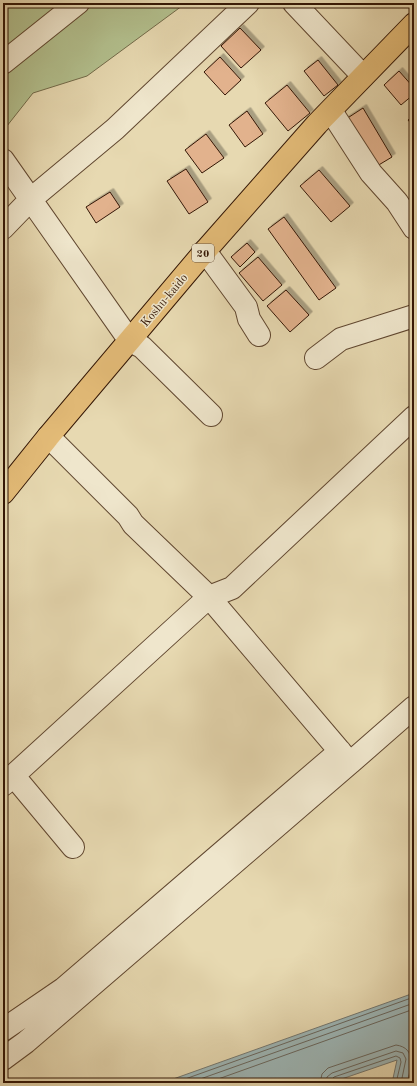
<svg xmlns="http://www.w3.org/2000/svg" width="417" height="1086" viewBox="0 0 417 1086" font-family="'Old Standard TT',serif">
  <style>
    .green { fill: #b3c08e; stroke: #736b4a }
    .water { fill: #9db7b8; stroke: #737770 }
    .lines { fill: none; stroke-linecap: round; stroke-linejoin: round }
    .shore { stroke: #68665e; stroke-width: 1 }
    .building { fill: #e2b28d; stroke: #331605; filter: url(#shadow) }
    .minor-casing { stroke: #604730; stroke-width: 24 }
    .highway-casing { stroke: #331605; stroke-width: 24 }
    .minor { stroke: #efe6cc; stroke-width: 22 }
    .highway { stroke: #e4bc78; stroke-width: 22 }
    .labels { text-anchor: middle; stroke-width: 3; stroke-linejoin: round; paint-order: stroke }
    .shield { fill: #efe6cc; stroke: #6b5441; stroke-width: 1 }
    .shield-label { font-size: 11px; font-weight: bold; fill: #331605 }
    .street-label { font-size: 12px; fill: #331605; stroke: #efe6cc }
  </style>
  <defs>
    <filter id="shadow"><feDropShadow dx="3.5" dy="-3.5" stdDeviation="0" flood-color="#0004"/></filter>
  </defs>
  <rect width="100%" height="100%" fill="#e7d9b1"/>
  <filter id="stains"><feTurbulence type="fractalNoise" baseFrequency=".005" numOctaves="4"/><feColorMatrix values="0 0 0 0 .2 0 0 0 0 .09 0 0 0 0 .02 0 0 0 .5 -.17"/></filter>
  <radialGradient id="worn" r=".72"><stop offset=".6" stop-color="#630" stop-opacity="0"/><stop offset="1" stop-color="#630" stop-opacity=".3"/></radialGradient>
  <path class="green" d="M3,3H186L87,76L33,93L3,131Z"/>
  <path class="water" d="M414,993V1083H392L397,1060L330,1083H162Z"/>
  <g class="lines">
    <path class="shore" d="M174,1083L414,997
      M189,1083L414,1003
      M207,1083L414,1009
      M320,1083L322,1074L328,1068L396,1045C417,1048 411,1068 407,1083
      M326,1083L327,1077L332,1073L396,1051L403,1053L406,1059L401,1083
      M331,1083V1080L334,1077L396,1056L400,1058L401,1062L396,1083"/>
  </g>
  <path class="building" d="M240,28L261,50L241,68L221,46Z
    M220,57L241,80L225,95L204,72Z
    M318,60L338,85L324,96L304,71Z
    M399,71L414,88V94L401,105L384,85Z
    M287,85L310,113L288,131L265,103Z
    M363,108L392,157L372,169L343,121Z
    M247,111L263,134L245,147L229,125Z
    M414,115V127L408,120Z
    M206,134L224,158L202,173L185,150Z
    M186,169L208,202L189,214L167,181Z
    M319,170L350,206L331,222L300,186Z
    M110,192L120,207L96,223L86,207Z
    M284,217L336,288L319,300L268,229Z
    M247,243L255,252L240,267L231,257Z
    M258,257L282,285L263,301L239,273Z
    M286,290L309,315L290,332L267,306Z"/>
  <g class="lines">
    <g class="minor-casing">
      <path id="minor" d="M294,3L363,76
        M3,63L78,3
        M331,111L371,173L397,202L414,228
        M3,160L130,341L142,347L211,415
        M3,228L31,199L115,129L248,3
        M205,251L246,307L249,319L259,335
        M316,358L341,339L414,316
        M350,763L414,707
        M13,775L73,847
        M3,785L209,597L232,588L414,417
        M3,1030L63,989L340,751
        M3,1059L26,1042L350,763L209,597L133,524L128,516L58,446L48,437"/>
    </g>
    <g class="highway-casing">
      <path id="highway" d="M3,493L48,437L205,251L317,124L414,24"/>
    </g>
    <use href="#minor" class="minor"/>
    <use href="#highway" class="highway"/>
  </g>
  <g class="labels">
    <rect class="shield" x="192" y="244" width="22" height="18" rx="3"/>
    <g class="shield-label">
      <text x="203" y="257">20</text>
    </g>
    <g class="street-label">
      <text transform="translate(164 300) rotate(-50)" y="4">Koshu-kaido</text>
    </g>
  </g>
  <rect width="417" height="1086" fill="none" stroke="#e7d9b1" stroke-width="16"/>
  <rect x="4" y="4" width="409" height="1078" fill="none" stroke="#331605" stroke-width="2"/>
  <rect x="8" y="8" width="401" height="1070" fill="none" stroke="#331605"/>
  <rect width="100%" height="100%" filter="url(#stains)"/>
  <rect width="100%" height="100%" fill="url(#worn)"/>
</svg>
